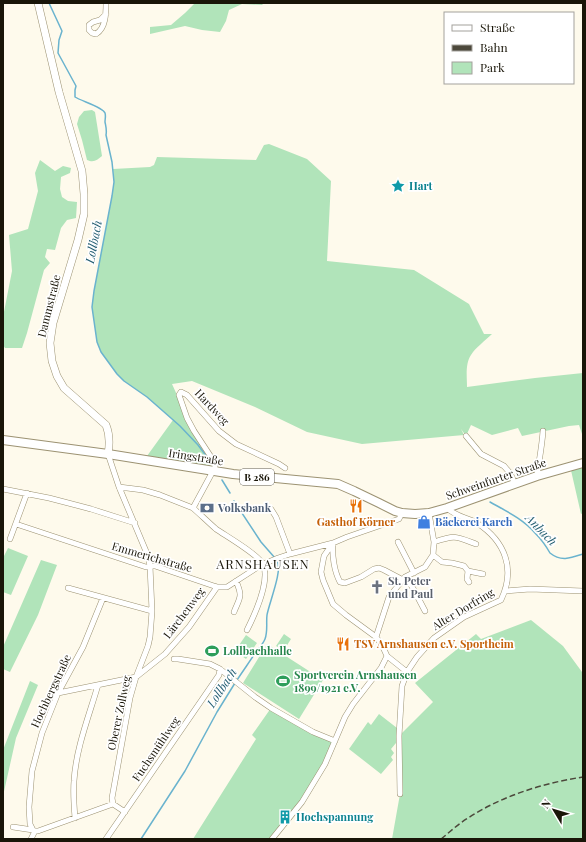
<svg xmlns="http://www.w3.org/2000/svg" width="586" height="842" viewBox="0 0 586 842" font-family="'Playfair Display',serif">
  <style>
    .green { fill: #b1e4ba }
    .lines { fill: none; stroke-linecap: round; stroke-linejoin: round }
    .stream { stroke: #6ab3ce; stroke-width: 1.5 }
    .street-casing { stroke: #9c9272; stroke-width: 6 }
    .secondary-casing { stroke: #9c9272; stroke-width: 8 }
    .primary-casing { stroke: #9c9272; stroke-width: 10 }
    .street { stroke: #fff; stroke-width: 5 }
    .secondary { stroke: #fff; stroke-width: 7 }
    .primary { stroke: #fff; stroke-width: 8 }
    .rail { stroke: #4c483b; stroke-width: 1.5; stroke-dasharray: 6 3; stroke-linecap: butt }
    .labels { text-anchor: middle; stroke-width: 3.5; stroke-linejoin: round; paint-order: stroke }
    .shield { fill: #fff; stroke: #5e5b52; stroke-width: 1 }
    .shield-label { font-size: 10px; font-weight: bold; fill: #191508 }
    .culture-label { font-size: 11px; font-weight: bold; fill: #0d838f; stroke: #fff; text-anchor: start }
    .street-label { font-size: 11px; fill: #191508; stroke: #fff }
    .service-label { font-size: 11px; font-weight: bold; fill: #4e5e75; stroke: #fff; text-anchor: start }
    .food-label { font-size: 11px; font-weight: bold; fill: #c56008; stroke: #fff }
    .shop-label { font-size: 11px; font-weight: bold; fill: #366cbe; stroke: #fff; text-anchor: start }
    .worship-label { font-size: 11px; font-weight: bold; fill: #5b616d; stroke: #fff; text-anchor: start }
    .leisure-label { font-size: 11px; font-weight: bold; fill: #27864d; stroke: #fff; text-anchor: start }
    .water-label { font-size: 12px; font-style: italic; fill: #255f73; stroke: #fff }
    .quarter-label { font-size: 13px; letter-spacing: 1px; fill: #191508; stroke: #fff }
  </style>
  <rect width="100%" height="100%" fill="#fefaec"/>
  <path class="green" d="M195,3H264L262,5L242,4L229,10L226,21L220,32L202,30L185,26L150,34V27L171,25L185,13Z
    M92,110L95,112L102,156C97,160 94,163 87,160L82,140L77,124L79,117L84,111Z
    M269,144L307,159L331,181L327,261L414,270L469,304L484,334H492C485,341 476,347 471,355C465,364 467,377 467,387L535,378L583,373V437L579,425L569,426L522,436L518,428L492,435L471,425L466,436L461,429L464,435L362,444L307,432L255,407L192,381L172,384L177,395L213,464V465L198,445L212,465L211,466L147,456L173,420L147,397L124,381L117,374L101,352L97,342L92,307L94,291L112,196L114,182L113,169L150,167L154,165L157,157L256,160L264,145Z
    M40,160L55,171L63,166L71,168L70,173L61,177L60,189L62,197L68,201L77,202L76,218L67,220L61,228L55,250L47,249L45,257L50,263L44,270L27,333L22,348H5L3,345V317L12,271L9,235L28,229L38,191L35,173Z
    M583,463V513L581,514L570,466Z
    M8,548L28,556L11,595L3,592V558Z
    M41,560L57,565L38,615L10,672L3,669V647Z
    M531,620L563,646L582,672H583V839H392L400,794L399,736L433,702L415,683L476,634L481,639Z
    M284,634L291,639L284,650L276,646Z
    M246,635L257,643L246,659L235,651Z
    M267,644L323,680L299,719L243,683Z
    M30,681L38,685L16,738L3,796V750Z
    M271,708L335,741L302,802L272,839H193L256,739L252,735Z
    M379,714L397,728L396,743L391,749L394,753L391,757L393,760L381,774L349,749L368,722L371,725Z"/>
  <g class="lines">
    <path class="stream" d="M49,3L62,31L59,40L58,53L76,86L75,90V97C81,101 103,107 105,113C106,116 105,119 105,122C106,127 107,130 106,135L112,162L114,182L112,196L94,291L92,307L97,342L101,352L117,374L124,381L147,397L180,426L198,445L213,465
      M222,480L230,493
      M234,501L261,542L275,558
      M490,502C506,511 523,519 535,533C541,539 546,546 550,553C561,562 571,558 583,554
      M237,680C243,671 250,661 256,652C259,648 263,644 265,639C268,631 266,623 267,615C269,603 283,570 277,561
      M141,839L185,771L217,712L235,683"/>
    <g class="street-casing">
      <path id="street" d="M106,14L100,20L93,22L89,25V30L92,33L96,34C106,28 106,13 106,3
        M466,436L481,454L504,466L510,473L515,484
        M108,454L119,487L148,556L150,566L152,611L150,637L148,646L136,677L130,698L112,798L113,804L125,812
        M537,476C539,461 542,446 543,431
        M119,487L143,490L160,495L193,508
        M3,489L49,498L91,509L135,523
        M271,509L276,517L290,554
        M402,513L399,519L347,537L333,543L324,556L321,572L323,580L333,604L346,615L376,637L382,645L387,656L407,672L417,657L434,638L464,617L501,600C516,569 505,541 477,523C467,517 456,517 447,508
        M16,524L146,567L150,566H155L217,587H227L261,565L278,558L290,554L333,543C332,555 334,571 340,582L345,583L361,577L374,569L379,568L384,570L403,580
        M10,539L27,493
        M398,542L414,573
        M434,542C455,535 455,536 476,544
        M433,555L442,562L452,563L464,566L468,571L483,574
        M468,571L467,579L469,582
        M406,577L414,590L425,611
        M68,588L152,611
        M506,591L530,589L583,591
        M103,598L83,647L58,693L42,733L32,771L29,807L30,824L33,830L35,831H38L113,804
        M234,612C240,597 243,597 236,581
        M247,630C255,614 269,584 264,566C261,556 226,536 216,529C208,522 201,515 193,508L213,471L215,467V463L194,431L187,418L179,395L181,392L187,395L219,431L236,444L279,464L285,468
        M376,637L389,597L405,577L425,567L433,555L434,542L429,513
        M174,659H178L210,664L220,669L255,697L271,708L313,732L335,741
        M58,693L136,677L165,654L189,627L217,587
        M400,794L399,736L402,686L407,672
        M75,818C74,806 73,793 74,781C76,748 89,716 98,685
        M13,827L33,830
        M31,839L35,831
        M106,839L219,675L220,669
        M272,839L302,802L325,764L345,717L353,704L381,668L387,656"/>
    </g>
    <g class="secondary-casing">
      <path id="secondary" d="M38,3L59,92L82,171L84,194V214L78,240L53,323L50,343L52,361L57,376L64,388L106,425C110,435 110,443 108,454"/>
    </g>
    <g class="primary-casing">
      <path id="primary" d="M3,440L108,454L233,474L338,484L354,491L379,503L395,511L402,513L415,514L429,513L447,508L537,476L583,463"/>
    </g>
    <use href="#street" class="street"/>
    <use href="#secondary" class="secondary"/>
    <use href="#primary" class="primary"/>
    <path class="rail" d="M441,839C450,832 458,824 468,818C502,796 543,783 583,777"/>
  </g>
  <defs>
    <g id="sight-bare" transform="scale(1.08)"><path d="M0-6L1.8-2.2L6-1.7L2.9 1.2L3.7 5.4L0 3.3L-3.7 5.4L-2.9 1.2L-6-1.7L-1.8-2.2Z" fill="#0f9aa8" stroke="#fff" stroke-width="2.5" paint-order="stroke"/></g>
    <g id="restaurant-bare" transform="scale(1.08)"><path d="M-5-6h1v4h1v-4h1v4h1v-4h1v5L-1.5 .5V6h-2V.5L-5-1ZM5-6V6H3V1.5H1.5Q1.5-4 5-6Z" fill="#e8710a" stroke="#fff" stroke-width="2.5" paint-order="stroke"/></g>
    <g id="bank-bare" transform="scale(1.08)"><path d="M-6-4H6V4H-6ZM0-2.3a2.3 2.3 0 1 0 0 4.6a2.3 2.3 0 1 0 0-4.6Z" fill="#5c6f8a" stroke="#fff" stroke-width="2.5" paint-order="stroke"/></g>
    <g id="shop-bare" transform="scale(1.08)"><path d="M-5-2.5h2.3a2.7 3.5 0 0 1 5.4 0H5L5.5 6h-11ZM-1.5-2.5h3a1.5 2.3 0 0 0-3 0Z" fill="#3f7fe0" stroke="#fff" stroke-width="2.5" paint-order="stroke"/></g>
    <g id="church-bare" transform="scale(1.08)"><path d="M-1.2-6h2.4v3.5h3.3v2.4h-3.3V6h-2.4V-.1h-3.3v-2.4h3.3Z" fill="#6b7280" stroke="#fff" stroke-width="2.5" paint-order="stroke"/></g>
    <g id="stadium-bare" transform="scale(1.08)"><path d="M0-5a6.5 5 0 1 0 0 10a6.5 5 0 1 0 0-10ZM-3.5-1.8h7v3.6h-7Z" fill="#2e9e5b" stroke="#fff" stroke-width="2.5" paint-order="stroke"/></g>
    <g id="building-bare" transform="scale(1.08)"><path d="M-4-6H4V6H1V3H-1V6H-4ZM-2.5-4.3h1.7v1.8h-1.7ZM.8-4.3h1.7v1.8H.8ZM-2.5-1h1.7V.8h-1.7ZM.8-1h1.7V.8H.8Z" fill="#0f9aa8" stroke="#fff" stroke-width="2.5" paint-order="stroke"/></g>
  </defs>
  <g fill-rule="evenodd">
    <use href="#sight-bare" x="398" y="186"/>
    <use href="#restaurant-bare" x="356" y="506"/>
    <use href="#bank-bare" x="207" y="508"/>
    <use href="#shop-bare" x="424" y="522"/>
    <use href="#church-bare" x="377" y="587"/>
    <use href="#restaurant-bare" x="343" y="644"/>
    <use href="#stadium-bare" x="212" y="651"/>
    <use href="#stadium-bare" x="283" y="681"/>
    <use href="#building-bare" x="285" y="817"/>
  </g>
  <g class="labels">
    <rect class="shield" x="240" y="469" width="34" height="16" rx="3"/>
    <g class="shield-label">
      <text x="257" y="481">B 286</text>
    </g>
    <g class="culture-label">
      <text x="409" y="190">Hart</text>
      <text x="296" y="821">Hochspannung</text>
    </g>
    <g class="street-label">
      <text transform="translate(49 306) rotate(-76)" y="4">Dammstraße</text>
      <text transform="translate(212 407) rotate(47)" y="4">Hardweg</text>
      <text transform="translate(196 457) rotate(9)" y="4">Iringstraße</text>
      <text transform="translate(496 479) rotate(-19)" y="4">Schweinfurter Straße</text>
      <text transform="translate(152 557) rotate(16)" y="4">Emmerichstraße</text>
      <text transform="translate(463 609) rotate(-31)" y="4">Alter Dorfring</text>
      <text transform="translate(184 613) rotate(-53)" y="4">Lärchenweg</text>
      <text transform="translate(51 691) rotate(-65)" y="4">Hochbergstraße</text>
      <text transform="translate(119 713) rotate(-78)" y="4">Oberer Zollweg</text>
      <text transform="translate(156 749) rotate(-56)" y="4">Fuchsmühlweg</text>
    </g>
    <g class="service-label">
      <text x="218" y="512">Volksbank</text>
    </g>
    <g class="food-label">
      <text x="356" y="526">Gasthof Körner</text>
      <text x="354" y="648" text-anchor="start">TSV Arnshausen e.V. Sportheim</text>
    </g>
    <g class="shop-label">
      <text x="435" y="526">Bäckerei Karch</text>
    </g>
    <g class="worship-label">
      <text x="388" y="585">St. Peter<tspan x="388" dy="13">und Paul</tspan></text>
    </g>
    <g class="leisure-label">
      <text x="223" y="655">Lollbachhalle</text>
      <text x="294" y="679">Sportverein Arnshausen<tspan x="294" dy="13">1899/1921 e.V.</tspan></text>
    </g>
    <g class="water-label">
      <text transform="translate(94 242) rotate(-79)" y="4">Lollbach</text>
      <text transform="translate(541 530) rotate(46)" y="4">Anbach</text>
      <text transform="translate(222 688) rotate(-57)" y="4">Lollbach</text>
    </g>
    <g class="quarter-label">
      <text x="263" y="569">ARNSHAUSEN</text>
    </g>
  </g>
  <rect width="586" height="842" fill="none" stroke="#191508" stroke-width="8"/>
  <rect x="444" y="12" width="130" height="72" fill="#ffffff" stroke="#a3a19c"/>
  <rect x="452" y="25" width="20" height="6" fill="#ffffff" stroke="#a3a19c"/>
  <text x="480" y="32" font-size="12" fill="#191508">Straße</text>
  <rect x="452" y="45" width="20" height="6" fill="#4c483b" stroke="#a3a19c"/>
  <text x="480" y="52" font-size="12" fill="#191508">Bahn</text>
  <rect x="452" y="62" width="20" height="12" fill="#b1e4ba" stroke="#a3a19c"/>
  <text x="480" y="72" font-size="12" fill="#191508">Park</text>
  <g transform="translate(554 810) rotate(308)" stroke="#ffffff" stroke-width="3" paint-order="stroke">
  <path d="M0-3L7 15L0 10L-7 15Z" fill="#191508"/>
  <text y="-6" font-size="11" font-weight="bold" text-anchor="middle" fill="#191508">N</text>
  </g>
</svg>
